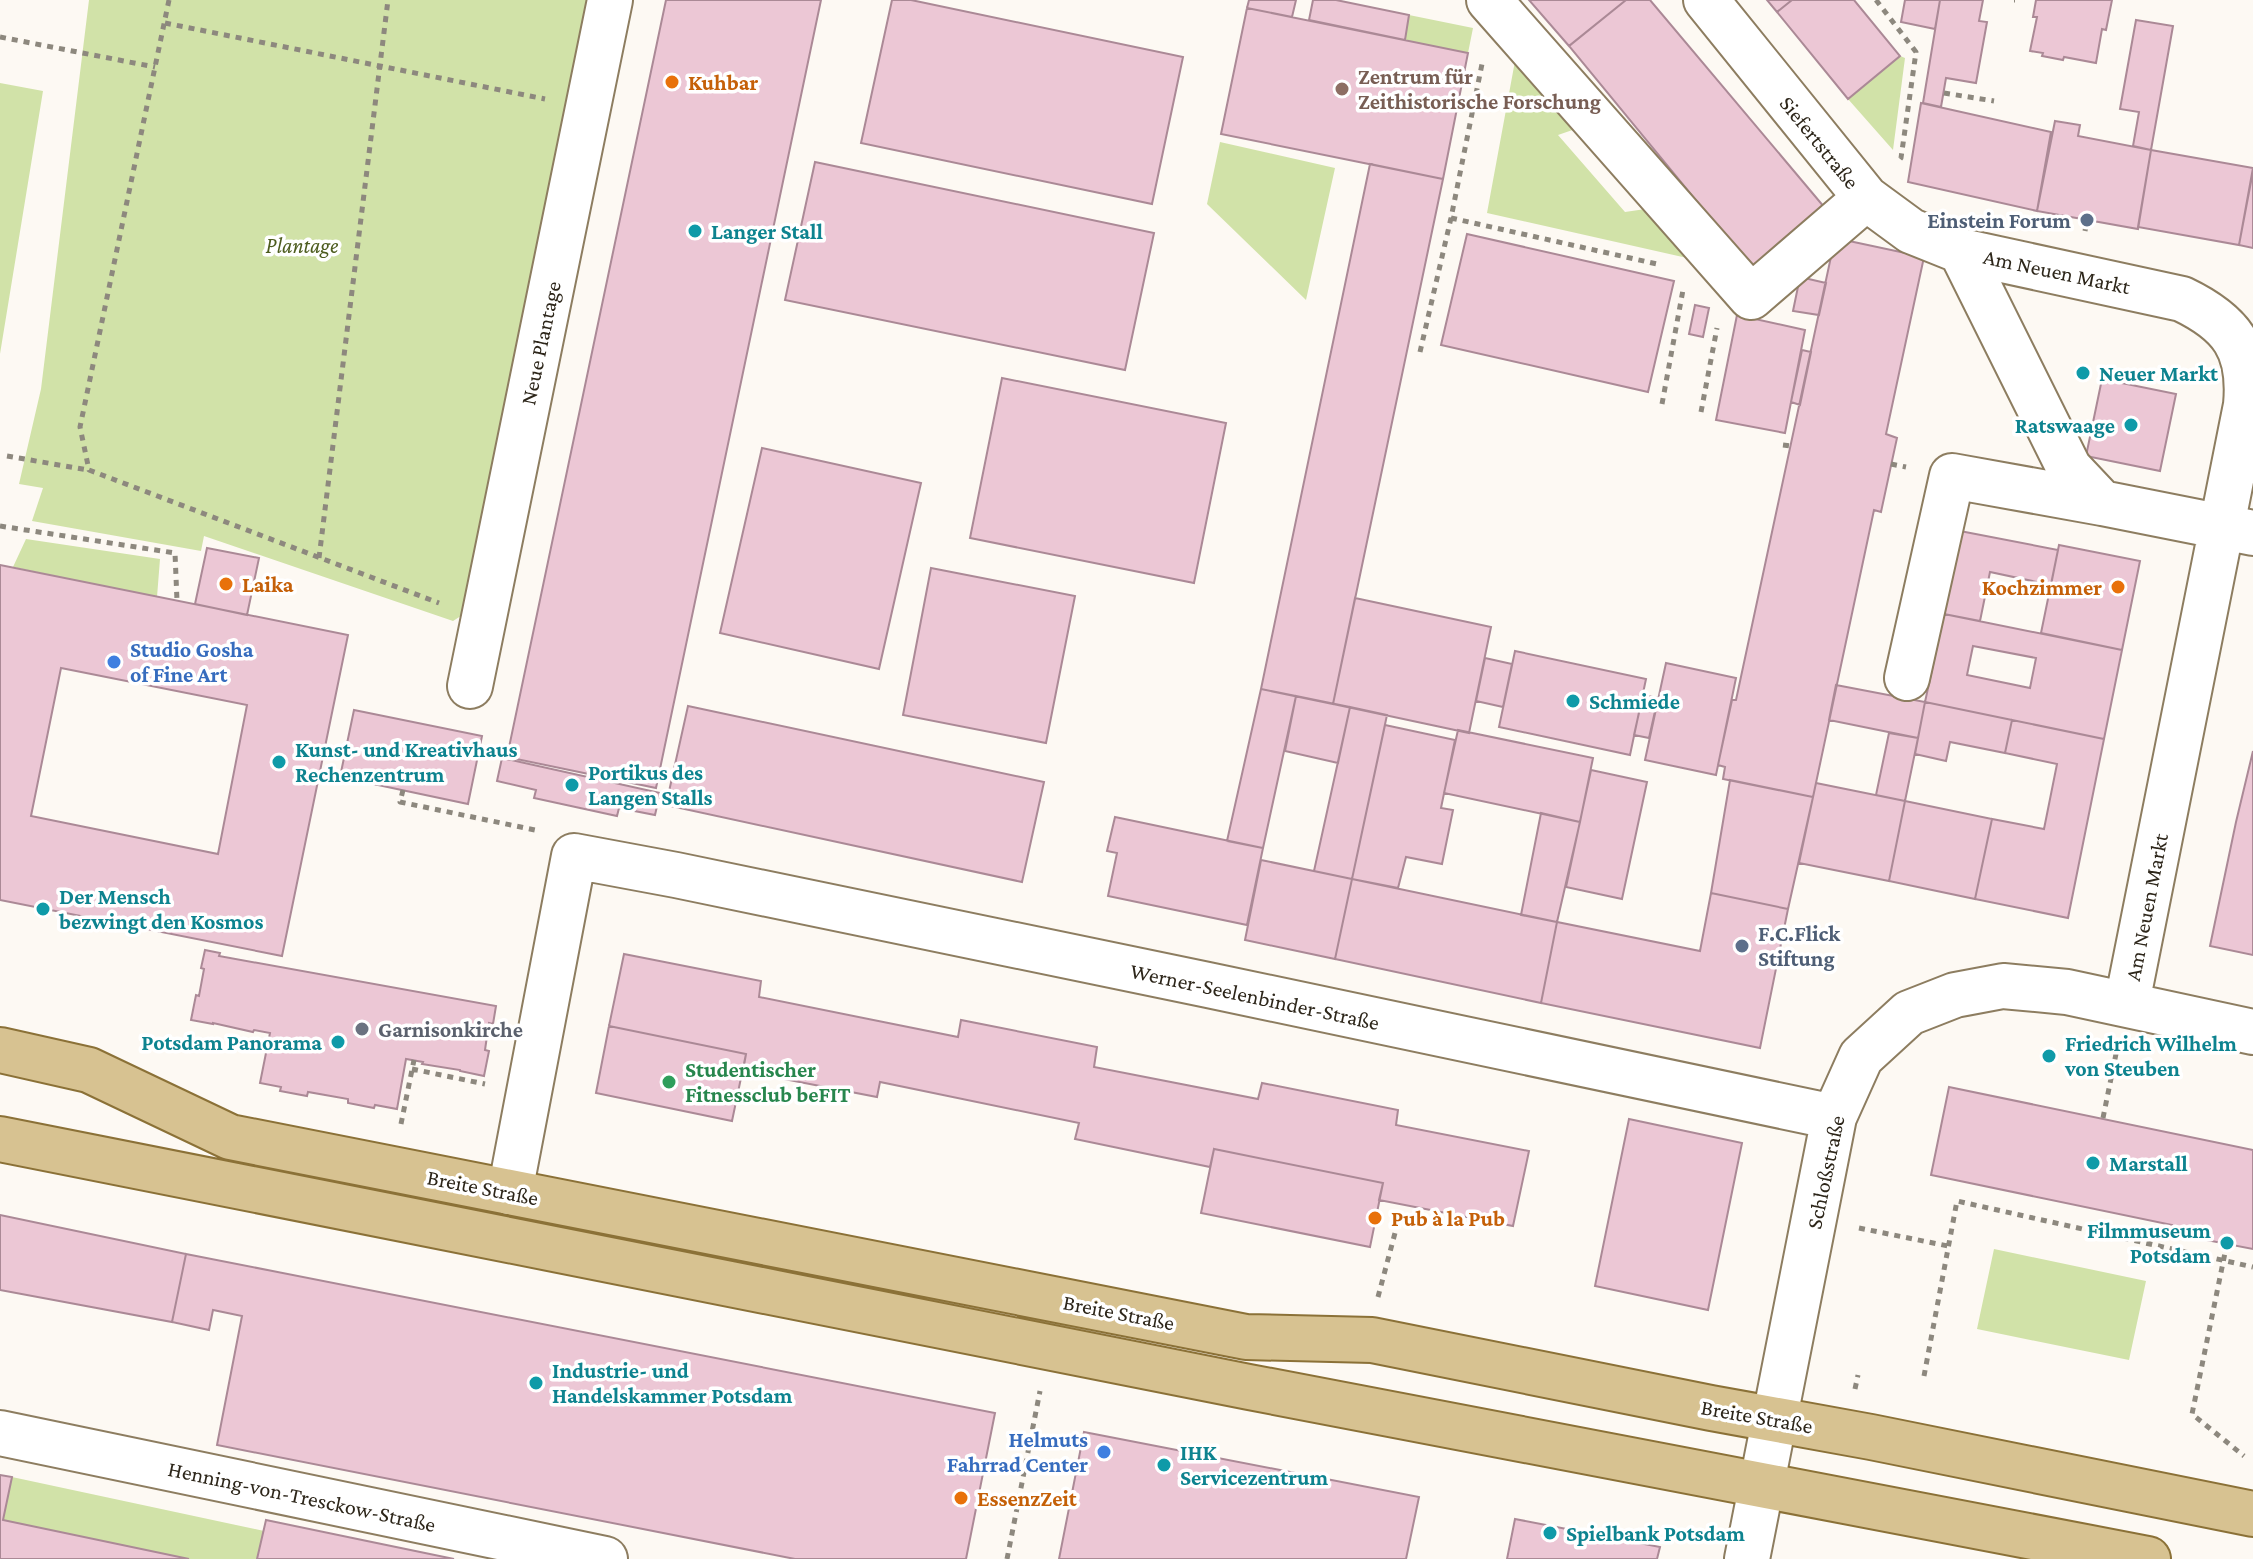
<svg xmlns="http://www.w3.org/2000/svg" width="2253" height="1559" viewBox="0 0 2253 1559" font-family="'Crimson Pro',serif">
  <style>
    .green { fill: #d1e2a8 }
    .building { fill: #ecc7d5; stroke: #ab8996; stroke-width: 2; fill-rule: evenodd }
    .lines { fill: none; stroke-linecap: round; stroke-linejoin: round }
    .minor-casing { stroke: #8d7d60; stroke-width: 48 }
    .major-casing { stroke: #8b7137; stroke-width: 48 }
    .path { stroke: #8d887e; stroke-width: 5; stroke-dasharray: 6 6; stroke-linecap: butt }
    .minor { stroke: #fff; stroke-width: 44 }
    .major { stroke: #d7c291; stroke-width: 44 }
    .food-dot { fill: #e8710a; stroke: #fff; stroke-width: 3 }
    .education-dot { fill: #8d6e63; stroke: #fff; stroke-width: 3 }
    .service-dot { fill: #5c6f8a; stroke: #fff; stroke-width: 3 }
    .culture-dot { fill: #0f9aa8; stroke: #fff; stroke-width: 3 }
    .shop-dot { fill: #3f7fe0; stroke: #fff; stroke-width: 3 }
    .worship-dot { fill: #6b7280; stroke: #fff; stroke-width: 3 }
    .leisure-dot { fill: #2e9e5b; stroke: #fff; stroke-width: 3 }
    .labels { text-anchor: middle; stroke-width: 7; stroke-linejoin: round; paint-order: stroke }
    .education-label { font-size: 22px; font-weight: bold; fill: #785e54; stroke: #fff; text-anchor: start }
    .food-label { font-size: 22px; font-weight: bold; fill: #c56008; stroke: #fff; text-anchor: start }
    .street-label { font-size: 22px; fill: #2d261a; stroke: #fff }
    .service-label { font-size: 22px; font-weight: bold; fill: #4e5e75; stroke: #fff; text-anchor: end }
    .culture-label { font-size: 22px; font-weight: bold; fill: #0d838f; stroke: #fff; text-anchor: start }
    .park-label { font-size: 22px; font-style: italic; fill: #4d5c1e; stroke: #fff }
    .shop-label { font-size: 22px; font-weight: bold; fill: #366cbe; stroke: #fff; text-anchor: start }
    .worship-label { font-size: 22px; font-weight: bold; fill: #5b616d; stroke: #fff; text-anchor: start }
    .leisure-label { font-size: 22px; font-weight: bold; fill: #27864d; stroke: #fff; text-anchor: start }
  </style>
  <rect width="100%" height="100%" fill="#fdf9f3"/>
  <path class="green" d="M89,0H600L475,607L453,621L204,536L201,551L32,521L43,488L19,484L41,389Z
    M1409,15L1473,28L1468,53L1405,40Z
    M1900,56L1905,58L1893,150L1848,99Z
    M1515,61L1587,125L1558,135L1625,212L1659,207L1696,260L1487,213Z
    M0,83L43,91L0,354Z
    M1220,142L1335,168L1306,300L1207,204Z
    M26,539L160,559L157,597L13,567Z
    M1994,1249L2146,1281L2129,1360L1977,1329Z
    M12,1477L264,1531L257,1559H189L3,1520Z"/>
  <path class="building" d="M666,0H821L656,788L507,757Z
    M892,0H911L1183,57L1152,204L861,143Z
    M1249,0H1296L1292,17L1247,8Z
    M1313,0H1336L1409,15L1405,40L1309,20Z
    M1529,0H1626L1569,46Z
    M1626,0H1650L1830,214L1759,277L1569,46Z
    M1767,0H1792L1777,12Z
    M1792,0H1854L1900,56L1848,99L1777,12Z
    M1905,0H1940L1935,29L1901,22Z
    M1940,0H1983L1979,21L1987,22L1976,83L1946,78L1941,107L1923,103Z
    M2036,0H2112L2106,30L2102,29L2096,63L2064,57L2063,60L2042,56L2043,53L2030,51L2037,17H2033Z
    M1247,8L1468,53L1443,179L1221,134Z
    M2136,20L2173,26L2151,150L2133,146L2139,112L2120,109Z
    M1921,103L2051,132L2037,211L1908,182Z
    M2055,121L2080,125L2078,136L2151,150L2138,229L2037,211Z
    M2151,150L2253,168L2239,245L2138,227Z
    M815,162L1154,233L1125,370L785,300Z
    M1370,164L1443,179L1333,704L1261,689Z
    M2253,171V248L2239,245Z
    M1467,234L1674,281L1648,392L1441,345Z
    M1835,238L1924,257L1886,434L1897,438L1881,512L1874,510L1813,797L1723,779L1725,767L1718,765L1732,700H1736Z
    M1800,277L1826,283L1819,315L1793,311Z
    M1695,305L1709,308L1703,337L1689,334Z
    M1737,315L1805,330L1785,433L1716,420Z
    M1802,350L1811,352L1800,405L1791,402Z
    M1002,378L1226,423L1194,583L970,538Z
    M2102,379L2176,394L2160,471L2086,456Z
    M762,448L921,483L879,669L720,633Z
    M1960,531L2058,550L2051,585L1990,572L1980,621L1944,614Z
    M2059,545L2140,561L2122,650L2041,633Z
    M207,548L259,558L247,615L195,604Z
    M0,565L348,635L282,956L0,900ZM61,668L247,705L218,854L31,816Z
    M931,568L1075,596L1046,743L903,715Z
    M1355,598L1491,627L1469,733L1333,704Z
    M1944,614L2122,650L2104,739L1925,702ZM1973,646L2036,658L2030,688L1967,675Z
    M1515,651L1646,679L1630,755L1499,727Z
    M1485,658L1512,664L1503,707L1476,701Z
    M1666,663L1736,678L1716,775L1645,760Z
    M1836,685L1925,702L1918,738L1829,720Z
    M1261,689L1296,696L1263,848L1227,841Z
    M1643,695L1658,698L1649,738L1634,735Z
    M1296,696L1350,707L1338,763L1285,751Z
    M1925,702L2012,720L2005,753L1950,742L1946,761L1915,754Z
    M688,706L1044,782L1022,882L666,805Z
    M1350,707L1387,715L1352,879L1314,871Z
    M354,710L482,736L468,804L340,777Z
    M2012,720L2104,739L2068,918L1975,899L1992,819L2044,829L2057,764L2005,753Z
    M1385,725L1455,740L1441,808L1453,810L1442,864L1406,857L1398,888L1352,879Z
    M1458,730L1593,758L1580,822L1444,793Z
    M1889,733L1918,738L1905,801L1876,795Z
    M2253,751V955L2210,946L2236,822Z
    M502,758L660,793L655,815L619,808L617,816L534,798L536,790L497,781Z
    M1591,770L1647,782L1622,899L1566,887Z
    M1730,780L1813,797L1788,909L1711,893Z
    M1816,783L1905,801L1889,881L1799,863Z
    M1905,801L1992,819L1975,899L1889,881Z
    M1541,813L1580,822L1557,922L1521,915Z
    M1115,817L1263,848L1247,925L1108,896L1117,853L1107,851Z
    M1261,860L1352,879L1335,959L1245,940Z
    M1352,879L1557,922L1541,1003L1335,959Z
    M1711,893L1788,909L1760,1048L1541,1003L1557,922L1700,951Z
    M205,950L220,953L219,956L496,1006L493,1024L489,1023L487,1036L485,1050L489,1051L484,1076L460,1071V1070L422,1064L423,1062L406,1059L397,1109L375,1105L374,1108L348,1103V1099L308,1092L307,1096L280,1091L281,1087L260,1083L270,1033L254,1030L253,1032L213,1023V1024L191,1020L196,995L199,996L204,969L201,968Z
    M624,954L761,981L759,997L958,1037L961,1020L1097,1047L1094,1067L1258,1099L1262,1083L1398,1110L1396,1125L1529,1151L1513,1226L1379,1200L1383,1183L1214,1149L1210,1167L1075,1139L1079,1123L880,1082L877,1097L743,1071L746,1054L609,1026Z
    M609,1026L746,1054L732,1121L596,1093Z
    M1949,1087L2253,1150V1249L2170,1233L2172,1225L1931,1175Z
    M1629,1119L1742,1143L1708,1310L1595,1286Z
    M1214,1149L1383,1183L1370,1247L1201,1213Z
    M0,1215L186,1254L172,1322L0,1290Z
    M186,1254L995,1413L966,1559H795L217,1445L242,1316L213,1310L209,1330L172,1322Z
    M1084,1432L1419,1497L1406,1559H1059Z
    M0,1475L12,1477L3,1520L189,1559H0Z
    M1515,1519L1660,1547L1657,1559H1507Z
    M266,1520L367,1541L454,1559H257Z"/>
  <g class="lines">
    <g class="minor-casing">
      <path id="minor" d="M1489,0L1751,297L1866,198
        M1706,0L1866,198L1911,231L1961,251L2182,299C2232,323 2251,349 2246,405L2127,1003
        M1961,251L2069,468L2102,503L2253,533
        M1907,678L1952,476L2102,503
        M470,686L610,0
        M510,1192L574,856L676,875L1208,985L1834,1117
        M0,1433L605,1559
        M1747,1559L1834,1117L1861,1057L1909,1013L1955,995L2003,986L2067,992L2253,1032"/>
    </g>
    <g class="major-casing">
      <path id="major" d="M0,1050L89,1070L230,1137L1246,1337L1372,1340L1711,1408L1871,1437L2253,1514
        M0,1139L1249,1387L2148,1559"/>
    </g>
    <path class="path" d="M169,0L80,427L89,470L439,603
      M1876,0L1916,52L1901,158L1897,163
      M2014,0H2015
      M165,23L545,99
      M0,37L155,67
      M1944,93L1994,101
      M1451,218L1657,264
      M2085,231L2087,220
      M1420,352L1451,218L1482,64
      M1662,404L1683,290
      M1701,412L1717,328
      M1783,445L1791,446
      M7,456L88,470
      M1891,464L1906,467
      M0,526L175,553L177,601
      M319,558L388,0
      M403,790L400,802L535,830
      M412,1069L485,1084
      M2103,1118L2117,1049
      M401,1124L414,1060
      M1859,1228L1948,1246
      M2227,1243L2192,1414L2244,1456
      M1378,1297L1395,1233
      M1924,1376L1957,1201L2253,1267
      M1855,1389L1858,1375
      M978,1499L1017,1505
      M1007,1559L1040,1391"/>
    <use href="#minor" class="minor"/>
    <use href="#major" class="major"/>
  </g>
  <g class="food-dot">
    <circle cx="672" cy="82" r="8"/>
    <circle cx="226" cy="584" r="8"/>
    <circle cx="2118" cy="587" r="8"/>
    <circle cx="1375" cy="1218" r="8"/>
    <circle cx="961" cy="1498" r="8"/>
  </g>
  <circle class="education-dot" cx="1342" cy="89" r="8"/>
  <g class="service-dot">
    <circle cx="2087" cy="220" r="8"/>
    <circle cx="1742" cy="946" r="8"/>
  </g>
  <g class="culture-dot">
    <circle cx="695" cy="231" r="8"/>
    <circle cx="2083" cy="373" r="8"/>
    <circle cx="2131" cy="425" r="8"/>
    <circle cx="1573" cy="701" r="8"/>
    <circle cx="279" cy="762" r="8"/>
    <circle cx="572" cy="785" r="8"/>
    <circle cx="43" cy="909" r="8"/>
    <circle cx="338" cy="1042" r="8"/>
    <circle cx="2049" cy="1056" r="8"/>
    <circle cx="2093" cy="1163" r="8"/>
    <circle cx="2227" cy="1243" r="8"/>
    <circle cx="536" cy="1383" r="8"/>
    <circle cx="1164" cy="1465" r="8"/>
    <circle cx="1550" cy="1533" r="8"/>
  </g>
  <g class="shop-dot">
    <circle cx="114" cy="662" r="8"/>
    <circle cx="1104" cy="1452" r="8"/>
  </g>
  <circle class="worship-dot" cx="362" cy="1029" r="8"/>
  <circle class="leisure-dot" cx="669" cy="1082" r="8"/>
  <g class="labels">
    <g class="education-label">
      <text x="1358" y="84">Zentrum für<tspan x="1358" dy="25">Zeithistorische Forschung</tspan></text>
    </g>
    <g class="food-label">
      <text x="688" y="90">Kuhbar</text>
      <text x="242" y="592">Laika</text>
      <text x="2102" y="595" text-anchor="end">Kochzimmer</text>
      <text x="1391" y="1226">Pub à la Pub</text>
      <text x="977" y="1506">EssenzZeit</text>
    </g>
    <g class="street-label">
      <text transform="translate(1820 142) rotate(51)" y="8">Siefertstraße</text>
      <text transform="translate(2057 271) rotate(12)" y="8">Am Neuen Markt</text>
      <text transform="translate(540 343) rotate(-78)" y="8">Neue Plantage</text>
      <text transform="translate(2146 907) rotate(-79)" y="8">Am Neuen Markt</text>
      <text transform="translate(1255 996) rotate(12)" y="8">Werner-Seelenbinder-Straße</text>
      <text transform="translate(1825 1172) rotate(-78)" y="8">Schloßstraße</text>
      <text transform="translate(483 1187) rotate(11)" y="8">Breite Straße</text>
      <text transform="translate(1119 1312) rotate(11)" y="8">Breite Straße</text>
      <text transform="translate(1757 1416) rotate(10)" y="8">Breite Straße</text>
      <text transform="translate(302 1496) rotate(12)" y="8">Henning-von-Tresckow-Straße</text>
    </g>
    <g class="service-label">
      <text x="2071" y="228">Einstein Forum</text>
      <text x="1758" y="941" text-anchor="start">F.C.Flick<tspan x="1758" dy="25">Stiftung</tspan></text>
    </g>
    <g class="culture-label">
      <text x="711" y="239">Langer Stall</text>
      <text x="2099" y="381">Neuer Markt</text>
      <text x="2115" y="433" text-anchor="end">Ratswaage</text>
      <text x="1589" y="709">Schmiede</text>
      <text x="295" y="757">Kunst- und Kreativhaus<tspan x="295" dy="25">Rechenzentrum</tspan></text>
      <text x="588" y="780">Portikus des<tspan x="588" dy="25">Langen Stalls</tspan></text>
      <text x="59" y="904">Der Mensch<tspan x="59" dy="25">bezwingt den Kosmos</tspan></text>
      <text x="322" y="1050" text-anchor="end">Potsdam Panorama</text>
      <text x="2065" y="1051">Friedrich Wilhelm<tspan x="2065" dy="25">von Steuben</tspan></text>
      <text x="2109" y="1171">Marstall</text>
      <text x="2211" y="1238" text-anchor="end">Filmmuseum<tspan x="2211" dy="25">Potsdam</tspan></text>
      <text x="552" y="1378">Industrie- und<tspan x="552" dy="25">Handelskammer Potsdam</tspan></text>
      <text x="1180" y="1460">IHK<tspan x="1180" dy="25">Servicezentrum</tspan></text>
      <text x="1566" y="1541">Spielbank Potsdam</text>
    </g>
    <g class="park-label">
      <text x="302" y="253">Plantage</text>
    </g>
    <g class="shop-label">
      <text x="130" y="657">Studio Gosha<tspan x="130" dy="25">of Fine Art</tspan></text>
      <text x="1088" y="1447" text-anchor="end">Helmuts<tspan x="1088" dy="25">Fahrrad Center</tspan></text>
    </g>
    <g class="worship-label">
      <text x="378" y="1037">Garnisonkirche</text>
    </g>
    <g class="leisure-label">
      <text x="685" y="1077">Studentischer<tspan x="685" dy="25">Fitnessclub beFIT</tspan></text>
    </g>
  </g>
</svg>
